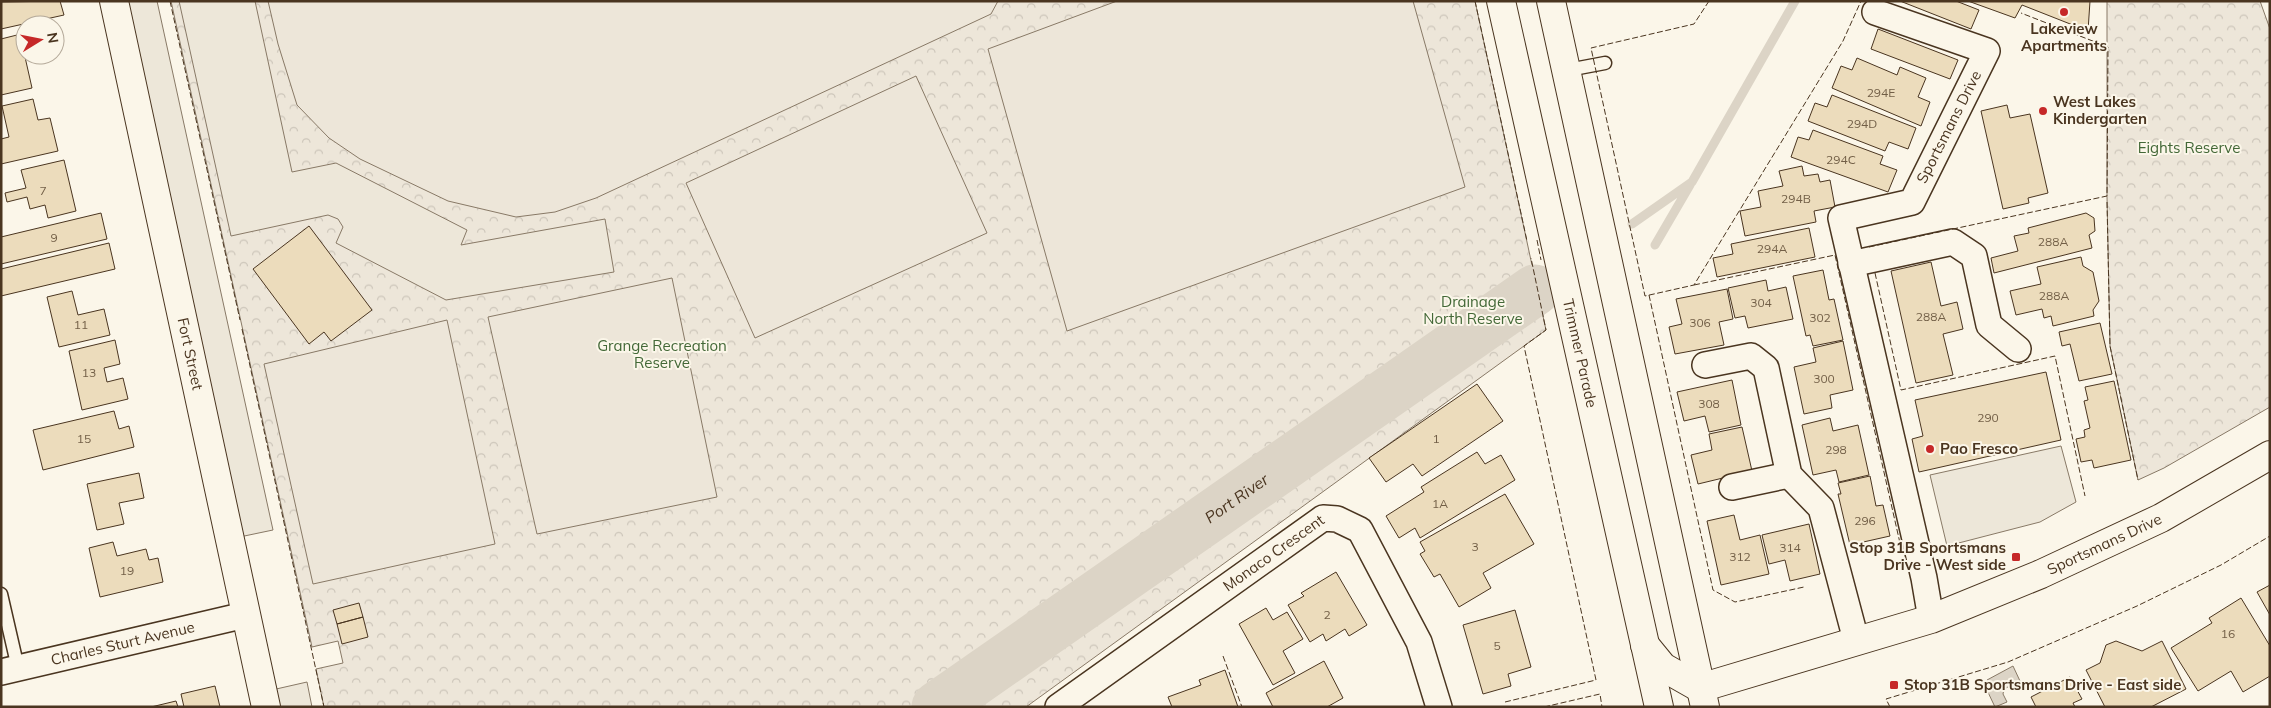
<svg xmlns="http://www.w3.org/2000/svg" width="2271" height="708" viewBox="0 0 2271 708" font-family="Mulish,sans-serif">
  <style>
    .forest { fill: url(#forest-crowns); stroke: #887966 }
    .pitch { fill: #ede6d9; stroke: #887966 }
    .parking { fill: #ede7d9; stroke: #887966 }
    .water { fill: #dcd4c6; stroke: #887966 }
    .lines { fill: none; stroke-linecap: round; stroke-linejoin: round }
    .stream { stroke: #dcd4c6; stroke-width: 9 }
    .river { stroke: #dcd4c6; stroke-width: 51 }
    .building { fill: #ecdcbc; stroke: #4a3520 }
    .lane-casing { stroke: #4a3520; stroke-width: 15 }
    .street-casing { stroke: #4a3520; stroke-width: 28 }
    .secondary-casing { stroke: #4a3520; stroke-width: 30 }
    .lane { stroke: #fbf6e9; stroke-width: 12 }
    .street { stroke: #fbf6e9; stroke-width: 25 }
    .secondary { stroke: #fbf6e9; stroke-width: 28 }
    .fence { stroke: #4a3520; stroke-width: 1; stroke-dasharray: 6 2.5; stroke-linecap: butt }
    .poi-dot { fill: #c62828; stroke: #fbf6e9; stroke-width: 2 }
    .labels { text-anchor: middle; stroke-width: 4; stroke-linejoin: round; paint-order: stroke }
    .number-label { font-size: 12px; fill: #725f47 }
    .poi-label { font-size: 15px; font-weight: bold; fill: #4a3520; stroke: #fbf6e9; text-anchor: start }
    .street-label { font-size: 15px; fill: #4a3520; stroke: #fbf6e9 }
    .park-label { font-size: 15px; fill: #436837; stroke: #fbf6e9 }
    .water-label { font-size: 16px; font-style: italic; fill: #4a3520; stroke: #fbf6e9 }
  </style>
  <defs>
    <pattern id="forest-crowns" width="20" height="18" patternUnits="userSpaceOnUse" patternTransform="scale(1.25)"><rect width="20" height="18" fill="#ede6d9"/><path d="M2 6a3 3 0 1 1 6 0M12 15a3 3 0 1 1 6 0" fill="none" stroke="#cdc6ba"/></pattern>
  </defs>
  <rect width="100%" height="100%" fill="#fbf6e9"/>
  <path class="forest" d="M171,1H1475L1546,330L1026,707H324L316,669L343,663L338,641L312,647Z
    M2107,1H2260L2270,29V407L2164,468L2138,480L2110,346L2107,196Z"/>
  <path class="pitch" d="M268,1H998L991,14L596,198L555,212L516,217L448,201L360,159L329,138L297,105L278,44Z
    M1117,1H1413L1465,187L1067,331L988,49Z
    M916,76L987,233L755,338L686,183Z
    M672,278L717,497L537,534L488,317Z
    M447,320L495,544L313,584L264,364Z"/>
  <path class="parking" d="M120,1H157L273,530L230,539Z
    M179,1H255L292,172L336,163L467,230L461,245L605,219L614,272L446,300L336,243L343,227L338,219L328,215L231,236Z
    M2061,446L2076,502L2040,522L1947,546L1930,475Z
    M307,682L312,707H266L263,692Z"/>
  <path class="water" d="M2013,666L2020,681L2004,689L2003,694L2007,702L1995,707L1985,686L1987,680Z"/>
  <g class="lines">
    <path class="stream" d="M1632,224L1692,182L1795,1
      M1655,245L1690,185"/>
    <path class="river" id="s1" d="M937,707L1535,290"/>
  </g>
  <path class="building" d="M60,1L64,15L1,29V2Z
    M1900,1H1956L1979,10L1971,29Z
    M1968,1H2090L2088,31L2022,5L2015,18Z
    M1878,29L1958,60L1950,79L1871,49Z
    M25,33V55H34L25,57L32,88L1,95V39Z
    M1857,58L1897,75L1900,67L1926,78L1918,97L1930,102L1921,126L1832,88L1841,66L1852,70Z
    M1832,95L1916,128L1908,149L1889,142L1885,151L1808,121L1815,103L1827,107Z
    M33,99L38,120L50,118L58,151L1,164V139L9,137L2,106Z
    M2007,105L2010,118L2030,114L2048,193L2028,198L2029,203L2003,209L1981,111Z
    M1813,130L1883,156L1880,164L1897,170L1888,192L1791,157L1798,137L1809,140Z
    M64,160L76,211L48,218L45,205L30,209L27,197L7,202L5,193L26,188L21,170Z
    M1802,166L1804,176L1818,174L1820,182L1830,180L1835,207L1814,211L1816,222L1745,236L1740,211L1761,207L1758,191L1783,186L1779,171Z
    M101,213L107,239L1,264V237Z
    M2086,213L2094,218L2095,231L2089,235L2092,248L1994,273L1991,258L2018,251L2014,236L2029,233L2028,228Z
    M309,226L372,310L331,341L324,332L309,344L253,269Z
    M1809,228L1815,257L1717,277L1713,258L1733,254L1731,244Z
    M109,243L115,269L1,296V269Z
    M2081,257L2083,266L2093,272L2099,301L2093,310L2094,316L2053,326L2051,316L2044,318L2042,309L2016,315L2010,291L2041,284L2037,267Z
    M1931,262L1941,306L1957,302L1963,329L1943,334L1953,375L1916,383L1891,271Z
    M1823,270L1829,300L1834,299L1843,340L1813,346L1810,335L1806,336L1793,276Z
    M1766,280L1768,291L1786,287L1793,319L1748,328L1745,316L1735,318L1728,288Z
    M1727,289L1733,319L1719,322L1724,345L1675,354L1669,327L1682,324L1676,299Z
    M72,291L78,315L104,309L110,335L59,347L47,297Z
    M2100,323L2112,374L2079,381L2070,344L2062,346L2059,332Z
    M115,340L120,364L104,368L107,382L123,378L128,399L82,410L69,351Z
    M1843,341L1853,390L1830,395L1832,408L1804,414L1794,367L1816,362L1813,348Z
    M2046,372L2061,440L1919,472L1912,439L1923,436L1915,400Z
    M1732,380L1741,425L1709,432L1705,416L1684,421L1677,392Z
    M2114,381L2131,460L2094,468L2092,460L2081,462L2076,439L2085,437L2084,430L2090,428L2084,401L2088,400L2085,387Z
    M1477,384L1503,421L1422,476L1413,464L1386,482L1369,458Z
    M114,411L119,429L129,426L134,447L43,470L33,430Z
    M1830,418L1833,431L1858,425L1869,475L1839,482L1836,470L1813,475L1802,425Z
    M1742,427L1752,471L1698,484L1691,455L1712,450L1709,434Z
    M1477,452L1485,464L1501,455L1515,480L1420,538L1415,528L1399,538L1386,516L1424,492L1421,487Z
    M139,473L144,498L119,503L124,524L97,530L87,484Z
    M1870,476L1876,506L1883,505L1890,536L1850,545L1838,494H1841L1838,483Z
    M1505,494L1534,544L1483,573L1491,588L1459,607L1440,574L1434,577L1420,554L1425,551L1420,542Z
    M1734,515L1740,540L1760,535L1769,574L1721,585L1707,521Z
    M1809,524L1820,574L1790,581L1785,560L1769,564L1762,535Z
    M113,542L117,556L146,549L149,560L158,558L163,582L100,597L89,548Z
    M1336,572L1367,625L1349,636L1345,629L1326,641L1323,634L1310,642L1288,605L1304,596L1301,593Z
    M2270,585V615L2257,592Z
    M2241,598L2270,646V676L2243,692L2231,671L2198,691L2171,648L2212,623L2209,618Z
    M359,603L363,617L337,624L333,610Z
    M1266,608L1273,620L1287,612L1303,639L1283,651L1295,673L1273,685L1239,624Z
    M1515,610L1531,667L1508,674L1511,686L1483,694L1463,625Z
    M363,617L368,637L342,644L337,624Z
    M2116,641L2142,651L2162,641L2186,689L2151,707H2105L2086,670L2100,663L2106,645Z
    M1324,661L1343,698L1327,707H1273L1266,693Z
    M1225,670L1238,707H1172L1168,697L1201,685L1199,680Z
    M2070,677L2082,699L2073,703L2075,707H2036L2031,697Z
    M215,686L220,707H184L181,694Z
    M176,701L178,707H151Z"/>
  <g class="lines">
    <g class="lane-casing">
      <path id="lane" d="M1568,70L1605,63
        M1,594L18,668"/>
    </g>
    <g class="street-casing">
      <g id="street">
        <path d="M1875,12L1987,51L1912,202L1841,218L1924,578L1931,619"/>
        <path d="M1851,264L1953,242L1974,256L1989,325L2018,349"/>
        <path d="M1705,365L1751,356L1766,368L1789,475L1821,508L1856,640"/>
        <path d="M1732,487L1789,475"/>
        <path id="s2" d="M1,672L245,615"/>
        <path id="s3" d="M1058,707L1323,518L1337,519L1360,530L1419,642L1439,707"/>
      </g>
    </g>
    <g class="secondary-casing">
      <g id="secondary">
        <path id="s4" d="M114,1L266,707"/>
        <path id="s5" d="M1501,1L1659,707"/>
        <path d="M1551,1L1705,707"/>
        <path d="M1645,645L1663,667L1700,688"/>
        <path id="s6" d="M1700,688L1931,619L2041,574L2161,518L2270,455"/>
      </g>
    </g>
    <use href="#lane" class="lane"/>
    <use href="#street" class="street"/>
    <use href="#secondary" class="secondary"/>
    <path class="fence" d="M170,1L240,320
      M1475,1L1527,241
      M1709,1L1694,24L1591,48L1645,296L1694,285L1843,41L1861,1
      M2107,202L2110,346L2138,480
      M1537,240L1541,260
      M1869,247L2107,196L2108,47L2021,13
      M1875,273L1901,390L2055,356L2085,496
      M1694,285L1835,255L1902,552
      M1649,295L1713,590L1735,602L1804,587
      M242,329L324,707
      M1223,656L1242,707
      M1505,702L1596,680L1524,346L1546,330L1531,258
      M1544,707L1600,694L1602,707
      M1890,707L1886,699L2008,662L2137,606L2221,565L2270,536"/>
  </g>
  <g class="poi-dot">
    <circle cx="2064" cy="12" r="5"/>
    <circle cx="2043" cy="111" r="5"/>
    <circle cx="1930" cy="449" r="5"/>
    <rect x="2011" y="552" width="10" height="10" rx="2.5"/>
    <rect x="1889" y="680" width="10" height="10" rx="2.5"/>
  </g>
  <g class="labels">
    <g class="number-label">
      <text x="1881" y="97">294E</text>
      <text x="1862" y="128">294D</text>
      <text x="1841" y="164">294C</text>
      <text x="43" y="195">7</text>
      <text x="1796" y="203">294B</text>
      <text x="54" y="242">9</text>
      <text x="2053" y="246">288A</text>
      <text x="1772" y="253">294A</text>
      <text x="2054" y="300">288A</text>
      <text x="1761" y="307">304</text>
      <text x="1931" y="321">288A</text>
      <text x="1820" y="322">302</text>
      <text x="1700" y="327">306</text>
      <text x="81" y="329">11</text>
      <text x="89" y="377">13</text>
      <text x="1824" y="383">300</text>
      <text x="1709" y="408">308</text>
      <text x="1988" y="422">290</text>
      <text x="84" y="443">15</text>
      <text x="1436" y="443">1</text>
      <text x="1836" y="454">298</text>
      <text x="1440" y="508">1A</text>
      <text x="1865" y="525">296</text>
      <text x="1475" y="551">3</text>
      <text x="1790" y="552">314</text>
      <text x="1740" y="561">312</text>
      <text x="127" y="575">19</text>
      <text x="1327" y="619">2</text>
      <text x="2228" y="638">16</text>
      <text x="1497" y="650">5</text>
    </g>
    <g class="poi-label">
      <text x="2064" y="34" text-anchor="middle">Lakeview<tspan x="2064" dy="17">Apartments</tspan></text>
      <text x="2053" y="107">West Lakes<tspan x="2053" dy="17">Kindergarten</tspan></text>
      <text x="1940" y="454">Pao Fresco</text>
      <text x="2006" y="553" text-anchor="end">Stop 31B Sportsmans<tspan x="2006" dy="17">Drive - West side</tspan></text>
      <text x="1904" y="690">Stop 31B Sportsmans Drive - East side</text>
    </g>
    <g class="street-label">
      <text transform="translate(1949 127) rotate(-63)" y="5">Sportsmans Drive</text>
      <text dy="5" stroke="none"><textPath href="#s4" startOffset="361">Fort Street</textPath></text>
      <text dy="5" stroke="none"><textPath href="#s5" startOffset="361">Trimmer Parade</textPath></text>
      <text dy="5" stroke="none"><textPath href="#s6" startOffset="430">Sportsmans Drive</textPath></text>
      <text dy="5" stroke="none"><textPath href="#s3" startOffset="265">Monaco Crescent</textPath></text>
      <text dy="5" stroke="none"><textPath href="#s2" startOffset="125">Charles Sturt Avenue</textPath></text>
    </g>
    <g class="park-label">
      <text x="2189" y="153">Eights Reserve</text>
      <text x="1473" y="307">Drainage<tspan x="1473" dy="17">North Reserve</tspan></text>
      <text x="662" y="351">Grange Recreation<tspan x="662" dy="17">Reserve</tspan></text>
    </g>
    <g class="water-label">
      <text dy="6" stroke="none"><textPath href="#s1" startOffset="365">Port River</textPath></text>
    </g>
  </g>
  <rect width="2271" height="708" fill="none" stroke="#4a3520" stroke-width="5"/>
  <g transform="translate(40 40) rotate(80)"><circle r="24" fill="#fbf6e9" stroke="#b4a999"/>
  <path d="M0-4L9 19L0 12L-9 19Z" fill="#c62828"/>
  <text y="-8" font-size="14" font-weight="bold" text-anchor="middle" fill="#4a3520">N</text>
  </g>
</svg>
